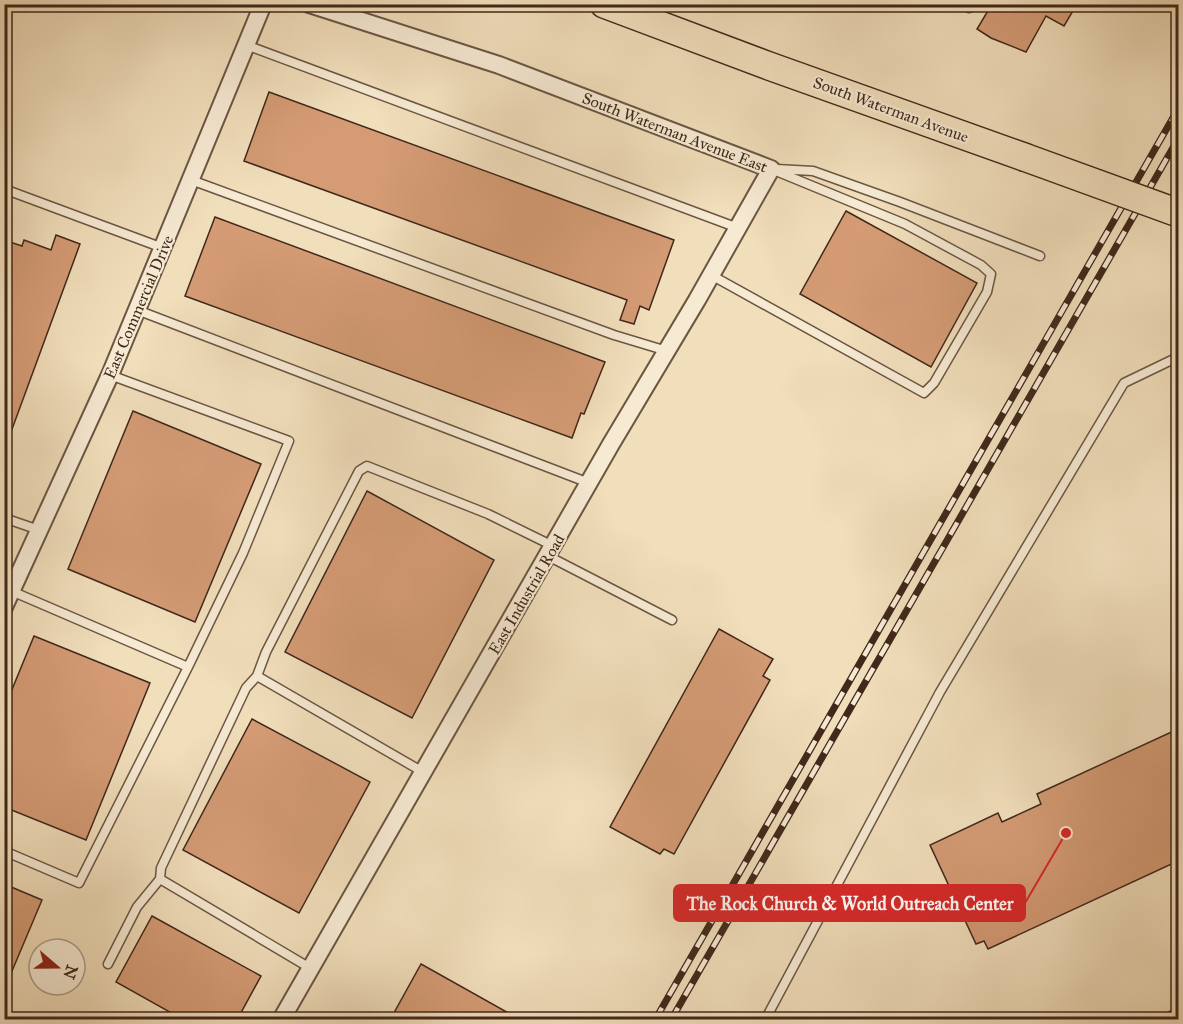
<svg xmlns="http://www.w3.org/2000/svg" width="1183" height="1024" viewBox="0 0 1183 1024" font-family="'IM FELL Great Primer',serif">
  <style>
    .building { fill: #d49b75; stroke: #40281b; stroke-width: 1.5 }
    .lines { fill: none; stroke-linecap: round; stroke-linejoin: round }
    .lane-casing { stroke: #6c5643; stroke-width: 11 }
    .street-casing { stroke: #6c5643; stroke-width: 20 }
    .primary-casing { stroke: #40281b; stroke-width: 30 }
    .lane { stroke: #f6ead3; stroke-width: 8 }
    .street { stroke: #f6ead3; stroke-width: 16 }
    .primary { stroke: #f1debb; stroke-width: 27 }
    .rail-casing { stroke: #40281b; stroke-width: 7 }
    .rail { stroke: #f6ead3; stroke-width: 4.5; stroke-dasharray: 14; stroke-linecap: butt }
    .primary-bridge-casing { stroke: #40281b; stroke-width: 30; stroke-linecap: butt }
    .primary-bridge { stroke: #f1debb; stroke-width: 27 }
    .labels { text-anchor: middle; stroke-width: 4.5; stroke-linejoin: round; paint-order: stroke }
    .street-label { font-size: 16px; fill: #40281b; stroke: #f6ead3 }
    .leader { fill: none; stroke: #d62828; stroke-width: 2 }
    .callout-dot { fill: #d62828; stroke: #f6ead3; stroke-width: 2 }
    .callout { fill: #d62828; stroke: #d62828; stroke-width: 2 }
    .callout-label { font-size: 18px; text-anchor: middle; font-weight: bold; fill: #fff }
  </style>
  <rect width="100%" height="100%" fill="#f1debb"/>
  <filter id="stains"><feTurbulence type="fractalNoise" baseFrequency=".00333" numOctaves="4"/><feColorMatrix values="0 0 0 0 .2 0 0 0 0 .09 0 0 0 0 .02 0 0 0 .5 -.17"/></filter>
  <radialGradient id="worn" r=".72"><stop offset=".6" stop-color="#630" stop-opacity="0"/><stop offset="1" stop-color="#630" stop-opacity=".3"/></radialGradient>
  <path class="building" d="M992,4H1077L1064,26L1046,16L1026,52L991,38L977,29Z
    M269,92L674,240L649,310L640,306L634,324L620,320L627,300L244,161Z
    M846,211L977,283L931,367L800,294Z
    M215,217L605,362L584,414L581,413L572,438L185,296Z
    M56,235L80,244L4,451V240L22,246L24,240L51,250Z
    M133,411L261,464L195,622L68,569Z
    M367,491L494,560L412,718L285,652Z
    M719,629L773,659L763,676L770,680L674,854L664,849L660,854L610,827Z
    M34,636L150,683L86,840L4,807V709Z
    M252,719L370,782L299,913L183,850Z
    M1178,729V861L988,949L984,941L976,944L930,845L998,813L1002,822L1041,804L1037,794Z
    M4,884L42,900L4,990Z
    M152,916L261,976L237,1020H184L116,982Z
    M421,964L521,1020H390Z
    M1178,1007V1020H1153Z"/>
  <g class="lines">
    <g class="lane-casing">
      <path id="lane" d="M962,4L969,8
        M246,45L738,228
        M777,169L813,171L900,202L1040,256
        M191,180L614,335L667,351
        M4,189L163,248
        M711,275L924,393L934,383L987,292L991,274L981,265L905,224L771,169
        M137,310L589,483
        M4,518L39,530
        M548,556L672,620
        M9,590L188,667
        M257,676L423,772
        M4,851L79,883L188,667L243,553L289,441L110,375
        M108,964L137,907L160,879
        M310,968L160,879L161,868L246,688L257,676L266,652L359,471L367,466L488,514L553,546
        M765,1020L940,692L1124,383L1178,357"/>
    </g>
    <g class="street-casing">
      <path id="street" d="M4,607L110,375L263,4
        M281,1020L611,444L697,300L771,169L499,65L309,4"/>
    </g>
    <g class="primary-casing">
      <path id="primary" d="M604,4L769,66L1024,157"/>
    </g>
    <use href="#lane" class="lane"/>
    <use href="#street" class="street"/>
    <use href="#primary" class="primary"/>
    <g class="rail-casing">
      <path id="rail" d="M655,1020L1178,109
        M671,1020L1178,139"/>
    </g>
    <use href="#rail" class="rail"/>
    <g class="primary-bridge-casing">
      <path id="primary-bridge" d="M1024,157L1178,213"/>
    </g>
    <use href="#primary-bridge" class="primary-bridge"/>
  </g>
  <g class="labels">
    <g class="street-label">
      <text transform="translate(891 109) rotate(20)" y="6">South Waterman Avenue</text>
      <text transform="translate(675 132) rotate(21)" y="6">South Waterman Avenue East</text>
      <text transform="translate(138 307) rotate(-67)" y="6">East Commercial Drive</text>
      <text transform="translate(526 594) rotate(-60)" y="6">East Industrial Road</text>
    </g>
  </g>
  <path class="leader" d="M1066 833L1025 903"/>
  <circle class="callout-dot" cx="1066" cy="833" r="6"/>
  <rect class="callout" x="674" y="885" width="351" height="36" rx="6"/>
  <g class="callout-label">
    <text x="850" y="910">The Rock Church &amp; World Outreach Center</text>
  </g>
  <rect width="1183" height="1024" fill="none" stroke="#f1debb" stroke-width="24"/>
  <rect x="6" y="6" width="1171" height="1012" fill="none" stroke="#40281b" stroke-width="3"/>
  <rect x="12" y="12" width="1159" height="1000" fill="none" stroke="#40281b" stroke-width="1.5"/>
  <g transform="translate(57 967) rotate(110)"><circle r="28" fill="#f6ead3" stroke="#ad9c89" stroke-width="1.5"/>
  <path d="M0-4.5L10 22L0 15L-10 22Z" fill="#8f2418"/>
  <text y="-9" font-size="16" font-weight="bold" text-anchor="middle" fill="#40281b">N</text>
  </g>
  <rect width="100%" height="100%" filter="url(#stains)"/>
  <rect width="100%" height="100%" fill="url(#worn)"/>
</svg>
